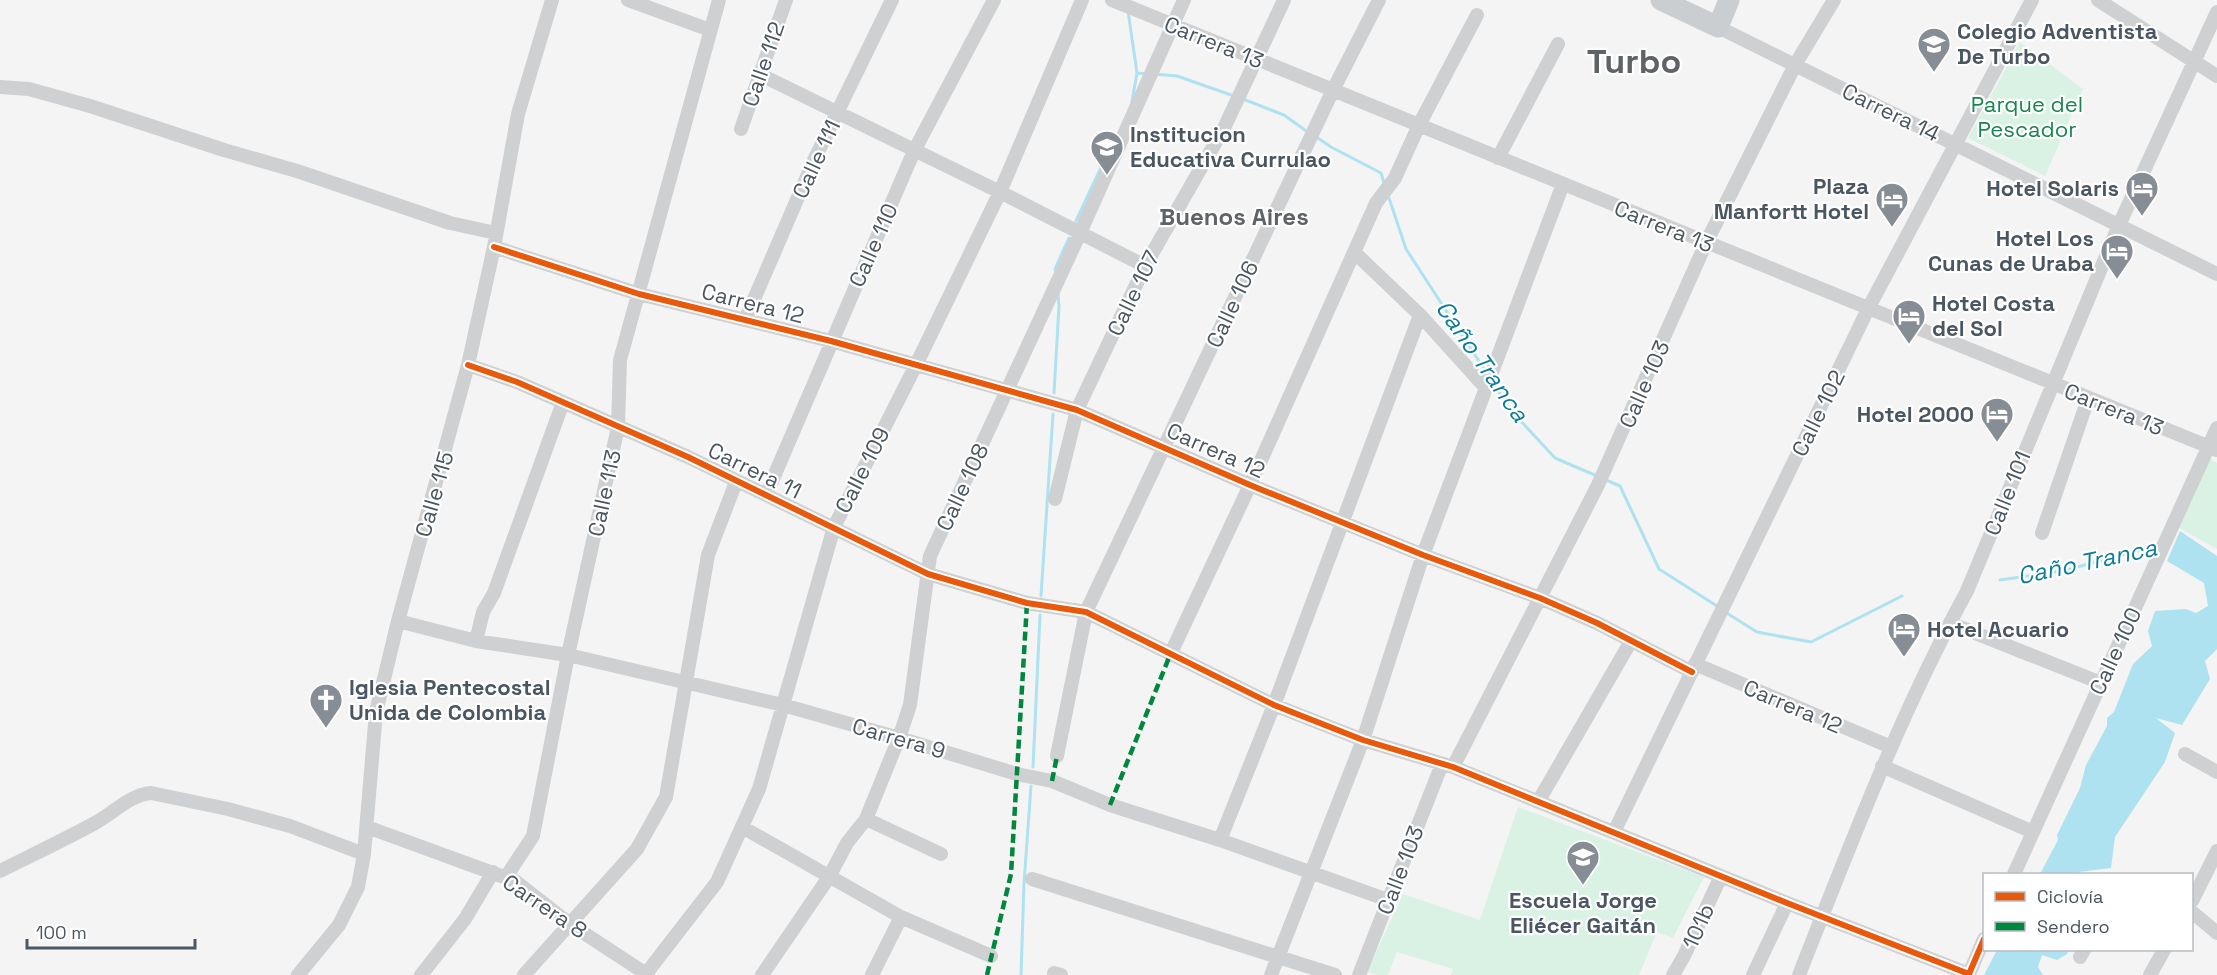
<svg xmlns="http://www.w3.org/2000/svg" width="2217" height="975" viewBox="0 0 2217 975" font-family="'Space Grotesk',sans-serif">
  <style>
    .green { fill: #d9f2e3 }
    .water { fill: #aee2f0 }
    .lines { fill: none; stroke-linecap: round; stroke-linejoin: round }
    .stream { stroke: #aee2f0; stroke-width: 3 }
    .minor { stroke: #ced0d2; stroke-width: 14 }
    .primary { stroke: #caced1; stroke-width: 21 }
    .quiet { stroke: #00873e; stroke-width: 4.5; stroke-dasharray: 9 4.5; stroke-linecap: butt }
    .cycleway-casing { stroke: #fff; stroke-width: 10 }
    .cycleway { stroke: #e8590c; stroke-width: 6 }
    .labels { text-anchor: middle; stroke-width: 4.5; stroke-linejoin: round; paint-order: stroke }
    .poi-label { font-size: 22px; font-weight: bold; fill: #4a5661; stroke: #fff; text-anchor: start }
    .street-label { font-size: 22px; fill: #4a5661; stroke: #fff }
    .park-label { font-size: 22px; fill: #17864f; stroke: #fff }
    .neighbourhood-label { font-size: 24px; font-weight: bold; fill: #5f6368; stroke: #fff }
    .water-label { font-size: 24px; font-style: italic; fill: #0c7c9b; stroke: #fff }
    .town-label { font-size: 34px; font-weight: bold; fill: #5f6368; stroke: #fff }
  </style>
  <rect width="100%" height="100%" fill="#f4f4f4"/>
  <path class="green" d="M2020,42L2083,89L2045,176L1968,138Z
    M2210,459L2217,463V549L2179,528Z
    M1518,807L1704,877L1673,938L1657,932L1639,975H1451L1453,969L1397,952L1388,975H1376L1367,972L1403,894L1480,920Z"/>
  <path class="water" d="M2180,531L2217,556V649L2205,661L2210,679L2182,725L2156,718L2175,733L2165,762L2115,837L2111,868L2079,872V874H2040L2058,840L2057,835L2080,788L2086,765L2107,726V718L2114,712L2133,664L2152,646L2148,631L2155,611L2186,609L2196,613L2208,606L2204,583L2167,561Z
    M1997,950H2069L2067,954L2057,960L2042,955L2038,967L2043,975H1984Z"/>
  <g class="lines">
    <path class="stream" d="M1128,11L1137,73L1148,74
      M1154,74L1177,76L1234,96
      M1243,99L1284,115L1309,133
      M1132,101L1137,73
      M1315,136L1331,147L1381,173L1384,183
      M1388,195L1406,249L1486,372
      M1076,221L1113,142
      M1056,272L1055,269L1069,238
      M1493,382L1506,405L1555,458L1597,476
      M1054,393L1059,306L1058,294
      M1606,480L1620,486L1659,569L1720,608
      M2000,580L2067,570L2131,552L2157,548
      M1041,596L1053,414
      M1725,612L1757,632L1811,642L1902,596
      M1033,767L1040,615
      M1021,975L1024,883L1031,786"/>
    <path class="minor" d="M628,0L710,30
      M1112,0L2217,450
      M2098,0L2217,76
      M1718,27L2217,274
      M759,74L1000,192L1145,266
      M0,87L29,89L90,106L224,150L297,171L450,223L496,233
      M741,129L786,0
      M1498,158L1558,44
      M494,247L639,294L831,341L1077,410L1250,485L1423,555L1540,598L1597,623L1692,672
      M1420,315L1485,387
      M745,320L815,158L892,0
      M468,365L517,382L688,457L928,574L1027,603L1086,612L1274,705L1363,740L1453,767L1787,903L1969,974L1984,939
      M766,495L914,151L994,0
      M1055,499L1077,410L1145,266L1225,126L1284,0
      M2042,533L2088,399
      M398,621L476,641L568,655L783,705L899,738L1017,774L1052,781L1110,805L1220,840L1388,900
      M1950,623L2101,683
      M476,641L483,612L494,593L563,402
      M1170,655L1250,485L1376,203L1395,178L1419,125L1477,15
      M1695,664L1891,747
      M2185,754L2217,772
      M1057,756L1086,612L1333,90L1379,0
      M1882,766L2033,832
      M1453,767L1597,487L1706,243L1795,65L1834,0
      M1538,802L1631,641
      M866,819L941,854
      M367,827L515,881L570,924L648,975
      M742,827L901,917L991,956
      M1614,832L1868,309L2032,0
      M1220,840L1274,705L1420,315L1354,252
      M0,871C32,855 64,840 95,823C114,813 129,795 151,793L228,809L290,826L364,854
      M2014,874L2217,428
      M506,877L533,836L568,655L618,427L620,360L719,0
      M1032,879L1335,975
      M2192,901L2217,851
      M2192,912L2217,933
      M2080,957L2084,950
      M1054,973L1061,975
      M298,975L339,925L358,887L364,854L376,712L398,621L468,365L494,247L518,114L552,0
      M421,975L465,919L493,872
      M524,975L637,849L666,797L708,555L736,482
      M645,975L717,882L759,789L834,527L916,365L1000,192L1082,0
      M762,975L829,877L847,843L866,819L899,738L910,705L930,556L1080,233L1184,0
      M872,975L901,917
      M1271,975L1363,740L1423,555L1563,184
      M1359,975L1442,764
      M1673,975L1684,956L1721,876
      M1753,975L1787,903
      M1799,975C1850,845 1900,714 1967,591L2119,225L2217,12
      M2150,975L2164,950"/>
    <path class="primary" d="M1661,0L1718,27L1729,0"/>
    <path class="quiet" d="M1052,781L1057,756
      M1110,805L1170,655
      M987,975L1011,874L1027,603"/>
    <g class="cycleway-casing">
      <path id="cycleway" d="M494,247L639,294L831,341L1077,410L1250,485L1423,555L1540,598L1597,623L1692,672
        M468,365L517,382L688,457L928,574L1027,603L1086,612L1274,705L1363,740L1453,767L1787,903L1969,974L1984,939"/>
    </g>
    <use href="#cycleway" class="cycleway"/>
  </g>
  <defs>
    <g id="school-pin" transform="scale(1.725)"><path d="M0 17L-7.5 6A9.5 9.5 0 1 1 7.5 6Z" fill="#868d94" stroke="#fff"/><path d="M0-5L7-2L0 1L-7-2ZM-4 1L0 2.5L4 1V4Q0 6-4 4Z" fill="#fff"/></g>
    <g id="hotel-pin" transform="scale(1.725)"><path d="M0 17L-7.5 6A9.5 9.5 0 1 1 7.5 6Z" fill="#868d94" stroke="#fff"/><path d="M-6-4.5h1.5V1H6V5H4.5V3h-9V5H-6ZM-4 0a1.8 1.8 0 1 1 3.6 0ZM.5 0V-2.5h3Q6-2.5 6 0Z" fill="#fff"/></g>
    <g id="church-pin" transform="scale(1.725)"><path d="M0 17L-7.5 6A9.5 9.5 0 1 1 7.5 6Z" fill="#868d94" stroke="#fff"/><path d="M-1.2-6h2.4v3.5h3.3v2.4h-3.3V6h-2.4V-.1h-3.3v-2.4h3.3Z" fill="#fff"/></g>
  </defs>
  <g fill-rule="evenodd">
    <use href="#school-pin" x="1934" y="44"/>
    <use href="#school-pin" x="1107" y="147"/>
    <use href="#hotel-pin" x="2142" y="188"/>
    <use href="#hotel-pin" x="1892" y="199"/>
    <use href="#hotel-pin" x="2117" y="251"/>
    <use href="#hotel-pin" x="1909" y="316"/>
    <use href="#hotel-pin" x="1997" y="414"/>
    <use href="#hotel-pin" x="1904" y="629"/>
    <use href="#church-pin" x="326" y="700"/>
    <use href="#school-pin" x="1583" y="857"/>
  </g>
  <g class="labels">
    <g class="poi-label">
      <text x="1957" y="39">Colegio Adventista<tspan x="1957" dy="25">De Turbo</tspan></text>
      <text x="1130" y="142">Institucion<tspan x="1130" dy="25">Educativa Currulao</tspan></text>
      <text x="1869" y="194" text-anchor="end">Plaza<tspan x="1869" dy="25">Manfortt Hotel</tspan></text>
      <text x="2119" y="196" text-anchor="end">Hotel Solaris</text>
      <text x="2094" y="246" text-anchor="end">Hotel Los<tspan x="2094" dy="25">Cunas de Uraba</tspan></text>
      <text x="1932" y="311">Hotel Costa<tspan x="1932" dy="25">del Sol</tspan></text>
      <text x="1974" y="422" text-anchor="end">Hotel 2000</text>
      <text x="1927" y="637">Hotel Acuario</text>
      <text x="349" y="695">Iglesia Pentecostal<tspan x="349" dy="25">Unida de Colombia</tspan></text>
      <text x="1583" y="908" text-anchor="middle">Escuela Jorge<tspan x="1583" dy="25">Eliécer Gaitán</tspan></text>
    </g>
    <g class="street-label">
      <text transform="translate(1214 42) rotate(22)" y="8">Carrera 13</text>
      <text transform="translate(763 64) rotate(-71)" y="8">Calle 112</text>
      <text transform="translate(1891 112) rotate(26)" y="8">Carrera 14</text>
      <text transform="translate(816 159) rotate(-65)" y="8">Calle 111</text>
      <text transform="translate(1664 226) rotate(22)" y="8">Carrera 13</text>
      <text transform="translate(873 245) rotate(-66)" y="8">Calle 110</text>
      <text transform="translate(1133 293) rotate(-64)" y="8">Calle 107</text>
      <text transform="translate(753 303) rotate(14)" y="8">Carrera 12</text>
      <text transform="translate(1232 304) rotate(-65)" y="8">Calle 106</text>
      <text transform="translate(1644 384) rotate(-66)" y="8">Calle 103</text>
      <text transform="translate(2114 409) rotate(22)" y="8">Carrera 13</text>
      <text transform="translate(1818 413) rotate(-64)" y="8">Calle 102</text>
      <text transform="translate(1216 450) rotate(24)" y="8">Carrera 12</text>
      <text transform="translate(755 470) rotate(26)" y="8">Carrera 11</text>
      <text transform="translate(862 470) rotate(-63)" y="8">Calle 109</text>
      <text transform="translate(962 487) rotate(-65)" y="8">Calle 108</text>
      <text transform="translate(604 493) rotate(-78)" y="8">Calle 113</text>
      <text transform="translate(2007 493) rotate(-68)" y="8">Calle 101</text>
      <text transform="translate(434 494) rotate(-74)" y="8">Calle 115</text>
      <text transform="translate(2115 651) rotate(-65)" y="8">Calle 100</text>
      <text transform="translate(1793 706) rotate(23)" y="8">Carrera 12</text>
      <text transform="translate(899 738) rotate(16)" y="8">Carrera 9</text>
      <text transform="translate(1400 870) rotate(-69)" y="8">Calle 103</text>
      <text transform="translate(545 906) rotate(34)" y="8">Carrera 8</text>
      <text transform="translate(1698 926) rotate(-66)" y="8">101b</text>
    </g>
    <g class="park-label">
      <text x="2027" y="112">Parque del<tspan x="2027" dy="25">Pescador</tspan></text>
    </g>
    <g class="neighbourhood-label">
      <text x="1234" y="225">Buenos Aires</text>
    </g>
    <g class="water-label">
      <text transform="translate(1482 361) rotate(55)" y="8">Caño Tranca</text>
      <text transform="translate(2087 562) rotate(-12)" y="8">Caño Tranca</text>
    </g>
    <g class="town-label">
      <text x="1634" y="73">Turbo</text>
    </g>
  </g>
  <rect x="1983" y="873" width="210" height="78" fill="#ffffff" stroke="#b7bbc0" stroke-width="1.5"/>
  <rect x="1995" y="892" width="30" height="9" fill="#e8590c" stroke="#b7bbc0" stroke-width="1.5"/>
  <text x="2037" y="903" font-size="18" fill="#4a5661">Ciclovía</text>
  <rect x="1995" y="922" width="30" height="9" fill="#00873e" stroke="#b7bbc0" stroke-width="1.5"/>
  <text x="2037" y="933" font-size="18" fill="#4a5661">Sendero</text>
  <path d="M27 939v9h168v-9" fill="none" stroke="#4a5661" stroke-width="3"/>
  <text x="36" y="939" font-size="18" fill="#4a5661" stroke="#ffffff" stroke-width="4.5" paint-order="stroke">100 m</text>
</svg>
